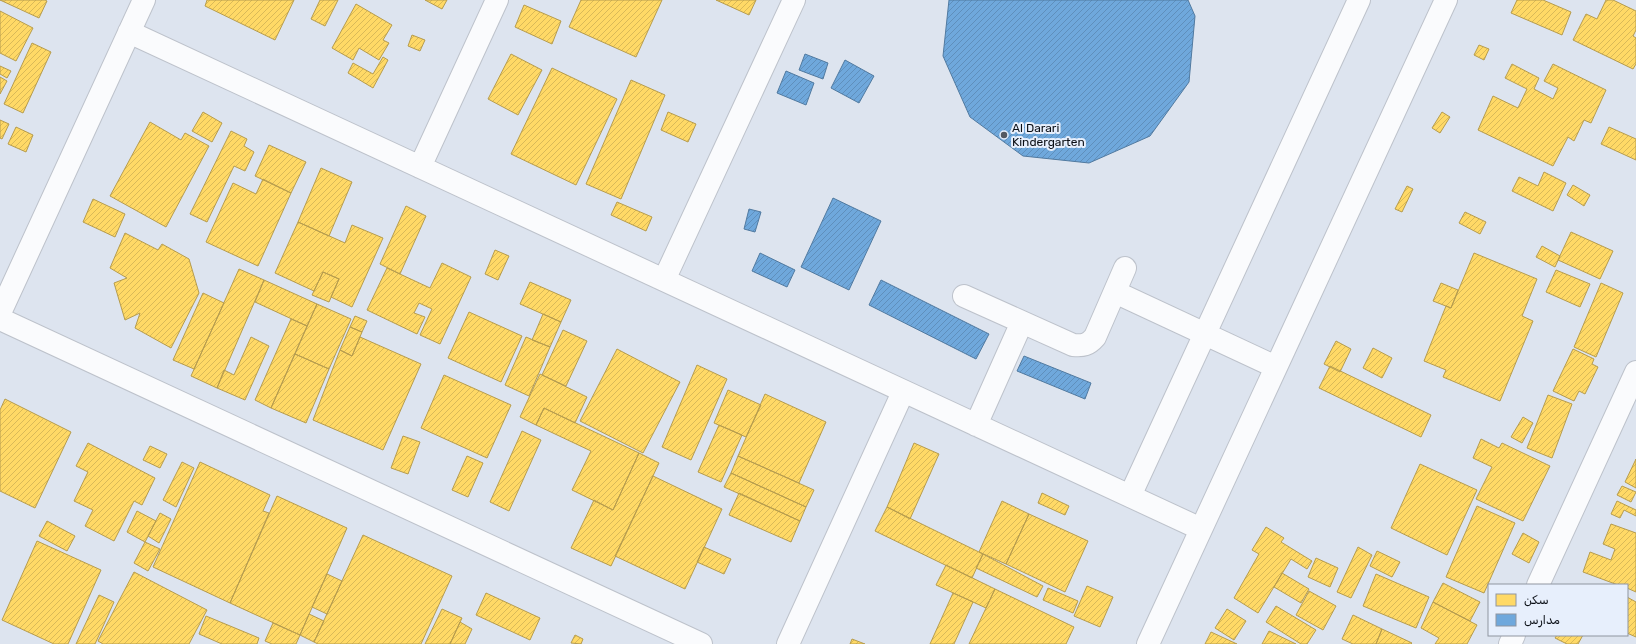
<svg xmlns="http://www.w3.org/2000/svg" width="1636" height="644" viewBox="0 0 1636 644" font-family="Rubik,'Noto Sans Arabic',sans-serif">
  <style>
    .homes { fill: url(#homes-hatch); stroke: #b69c4e }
    .schools { fill: url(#schools-hatch); stroke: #517aa0 }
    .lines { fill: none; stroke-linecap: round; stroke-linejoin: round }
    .minor-casing { stroke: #bdc2cb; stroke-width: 24 }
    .minor { stroke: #fafbfd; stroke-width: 22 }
    .poi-dot { fill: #545961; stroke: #e7effc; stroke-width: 1.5 }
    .labels { text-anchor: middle; stroke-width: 4; stroke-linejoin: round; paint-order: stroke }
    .poi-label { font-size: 12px; fill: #0a0e15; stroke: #e7effc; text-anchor: start }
  </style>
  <defs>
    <pattern id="homes-hatch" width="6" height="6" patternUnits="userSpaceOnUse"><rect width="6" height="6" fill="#ffd966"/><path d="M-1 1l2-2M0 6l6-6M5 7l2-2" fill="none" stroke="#d9b958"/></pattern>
    <pattern id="schools-hatch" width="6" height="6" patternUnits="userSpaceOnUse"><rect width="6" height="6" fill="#6fa8dc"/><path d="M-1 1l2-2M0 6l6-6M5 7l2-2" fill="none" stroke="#5f8fbc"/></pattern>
  </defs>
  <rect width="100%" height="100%" fill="#dde4ef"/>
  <path class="homes" d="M0,0H45L47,1L39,18Z
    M207,0H294L275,40L205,6Z
    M320,0H338L325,26L311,19Z
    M425,0H447L442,9Z
    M581,0H662L636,57L569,27Z
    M716,0H756L749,15Z
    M1517,0H1543L1571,12L1562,35L1511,13Z
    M1606,0H1613L1636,11V30L1633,36L1636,38V64L1633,69L1573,40L1586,14L1597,19Z
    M356,4L392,25L383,40L389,43L379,60L359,48L353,60L332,48Z
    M524,5L561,21L552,44L515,27Z
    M0,11L33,28L16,61L0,53Z
    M412,35L425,40L420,51L408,46Z
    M32,43L51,52L23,113L4,104Z
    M1479,45L1489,49L1484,60L1474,55Z
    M511,54L542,70L518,115L488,99Z
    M383,57L388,60L373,88L348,73L353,63L373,74Z
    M1512,64L1539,78L1534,89L1553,99L1558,88L1544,81L1553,64L1606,90L1591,123L1584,120L1574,141L1568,137L1553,166L1478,130L1493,96L1518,108L1527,89L1505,78Z
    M0,66L11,71L7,78L0,74Z
    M552,68L617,99L576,185L511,154Z
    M0,77L7,81L0,94Z
    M631,80L665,95L621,199L586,184Z
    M203,112L222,123L212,142L192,131Z
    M668,112L696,124L688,142L661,130Z
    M1442,112L1450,117L1440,133L1432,128Z
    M0,120L9,124L2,139L0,138Z
    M150,122L181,140L185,133L209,146L166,227L110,196Z
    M16,127L33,135L26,152L8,144Z
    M1609,127L1636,139V160L1601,144Z
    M231,131L247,139L244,146L254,152L245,171L234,166L207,222L190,214Z
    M269,145L306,162L291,193L255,176Z
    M321,168L352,182L329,236L298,222Z
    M1544,172L1566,183L1553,211L1512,191L1519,177L1538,186Z
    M263,179L291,193L258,266L206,242L233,183L256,194Z
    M1573,185L1590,195L1584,206L1567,195Z
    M1407,186L1413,189L1402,212L1395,209Z
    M93,199L125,214L115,237L83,222Z
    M617,202L652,217L646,231L611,215Z
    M406,206L426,216L400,274L380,264Z
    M1465,212L1486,222L1480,234L1459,223Z
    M298,222L345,243L352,225L383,238L352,307L331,297L339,279L323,272L314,291L275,273Z
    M1571,232L1613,251L1600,279L1558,260Z
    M125,233L158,250L162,244L189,259L199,293L171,348L135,328L140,313L125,320L114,283L127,278L110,268Z
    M1542,246L1560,256L1555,267L1536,257Z
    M495,250L509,256L498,280L485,274Z
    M1474,253L1537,279L1522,316L1533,321L1500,401L1443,377L1446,370L1424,361L1446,306L1451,308Z
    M442,263L471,277L440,344L420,335L432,309L419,303L414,313L425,317L417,334L367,310L387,268L430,288Z
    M239,269L264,280L217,388L191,376Z
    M1556,270L1590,284L1580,307L1546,292Z
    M323,272L339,279L329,302L312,295Z
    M264,280L317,304L307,326L255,302Z
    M530,282L571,300L561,322L520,304Z
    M1441,283L1458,290L1451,308L1433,301Z
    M1601,283L1623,293L1596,357L1574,347Z
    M203,293L224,303L194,369L173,360Z
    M317,304L351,319L329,369L295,354Z
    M469,312L522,336L501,382L448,358Z
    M543,314L561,322L550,347L532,340Z
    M355,316L367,321L362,332L350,327Z
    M291,319L307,326L271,408L255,400Z
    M350,327L362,332L352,356L340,350Z
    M563,330L587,341L566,386L542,375Z
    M251,337L269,346L245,400L217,388L224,370L234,375Z
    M360,337L421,364L383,450L313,420L340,350L352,356Z
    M526,337L550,347L529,396L505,385Z
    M1336,341L1351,349L1340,372L1324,364Z
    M1373,348L1392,358L1382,378L1363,368Z
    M617,349L680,382L643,453L580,421Z
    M1573,349L1594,359L1592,364L1598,367L1585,394L1579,391L1574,401L1553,391Z
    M295,354L329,369L306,423L271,408Z
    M697,365L727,379L691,460L662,447Z
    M1330,366L1431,415L1421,437L1319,388Z
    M540,374L587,397L575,423L544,408L536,425L520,417Z
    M444,375L511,405L487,458L421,428Z
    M728,390L761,405L746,437L714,423Z
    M765,394L826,422L799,483L738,456Z
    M1548,395L1572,404L1552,458L1527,448Z
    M5,399L71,432L35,508L0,491V410Z
    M544,408L639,453L613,510L572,490L591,451L536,425Z
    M1523,417L1533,423L1522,443L1511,437Z
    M719,425L742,435L721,482L698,472Z
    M522,431L541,440L509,511L490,502Z
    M403,436L420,442L408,474L391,468Z
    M1481,439L1499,448L1502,443L1550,466L1523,521L1476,499L1492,467L1473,458Z
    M88,443L155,478L142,505L134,501L114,541L85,526L93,510L74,501L88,472L76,466Z
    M914,443L939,454L910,519L887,507Z
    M150,446L167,454L160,468L143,460Z
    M639,453L659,463L611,566L571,548L594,500L613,510Z
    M467,456L483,463L468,497L452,490Z
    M738,456L814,490L806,507L731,473Z
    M1636,459V488L1625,482Z
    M182,462L194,468L176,507L163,500Z
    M200,462L270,495L263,511L269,513L230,603L153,567Z
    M1420,464L1477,490L1447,555L1391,528Z
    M731,473L806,507L800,521L724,487Z
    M653,476L722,509L685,589L615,556Z
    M1622,486L1636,492L1631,502L1617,495Z
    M739,493L800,521L791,542L729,515Z
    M1042,493L1069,506L1065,515L1038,503Z
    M277,496L347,528L300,635L230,603Z
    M1002,501L1029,514L1006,564L979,552Z
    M1617,501L1636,510V516L1624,510L1620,518L1611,514Z
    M1477,506L1515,523L1484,593L1446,577Z
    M887,507L983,554L972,578L875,531Z
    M137,511L156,521L145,542L127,532Z
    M160,513L171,519L159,543L148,536Z
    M1029,514L1088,541L1065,592L1006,564Z
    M47,521L75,536L67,551L39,536Z
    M1611,524L1636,533V592L1627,588V585H1618L1583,572L1590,552L1611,560L1615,549L1603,544Z
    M1266,527L1284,538L1281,542L1312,561L1307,569L1291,559L1258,613L1234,598L1259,554L1252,550Z
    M1523,533L1539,542L1529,563L1512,554Z
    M363,535L452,576L421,644H318L314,642Z
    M37,541L101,570L68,644H54L2,620Z
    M145,542L160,549L148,571L134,563Z
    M704,547L731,559L724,574L697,562Z
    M1358,547L1372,555L1351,598L1337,592Z
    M1377,551L1400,562L1392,577L1370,566Z
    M983,554L1043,586L1037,597L976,568Z
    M1316,558L1338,568L1330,587L1308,577Z
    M946,565L995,589L986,608L936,585Z
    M134,572L207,610L189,644H103L98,641Z
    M1282,573L1309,589L1301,603L1274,587Z
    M327,574L342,581L327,614L312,607Z
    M1376,574L1429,597L1416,628L1363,606Z
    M1443,583L1480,602L1470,621L1433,602Z
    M1087,586L1113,597L1100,627L1074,616Z
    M1048,588L1078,601L1073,613L1043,600Z
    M995,589L1074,627L1066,644H969Z
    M1309,591L1336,606L1323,630L1296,615Z
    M486,593L540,618L530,640L476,615Z
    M953,593L973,602L954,644H930Z
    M99,595L114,602L95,644H76Z
    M1627,597L1636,602V637L1627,633Z
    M1433,602L1477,625L1467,644H1435L1439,638L1421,628Z
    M1276,606L1316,630L1307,644H1301L1266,622Z
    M442,609L462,618L450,644H425Z
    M1227,609L1246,621L1234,640L1215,628Z
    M309,614L324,621L314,642L300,635Z
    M1353,615L1382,629L1376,644H1353L1342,639Z
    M206,616L259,638L257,644H222L199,634Z
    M460,622L472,629L465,644H450Z
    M273,623L300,635L296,644H272L265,641Z
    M1382,629L1412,643L1411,644H1376Z
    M1269,631L1296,644H1262Z
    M1211,632L1237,644H1205Z
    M575,635L583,639L581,644L571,643Z
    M1557,635H1583L1578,644H1567L1555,638Z
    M852,639L865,644H850Z"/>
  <path class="schools" d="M949,0H1188L1195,16L1189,82L1150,136L1089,163L1023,156L970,117L943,56Z
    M805,54L828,63L823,79L799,70Z
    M845,60L874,76L859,103L831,88Z
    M786,71L814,83L806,105L777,93Z
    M833,198L881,221L849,290L801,267Z
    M749,209L761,212L755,232L744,229Z
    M760,253L795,270L787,287L752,271Z
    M881,280L989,334L976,359L869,305Z
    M1024,356L1091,383L1085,399L1017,371Z"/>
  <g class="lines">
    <g class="minor-casing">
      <path id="minor" d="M129,32L1201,529
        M420,167L497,0
        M664,280L794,0
        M1115,292L1276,367
        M964,296L1073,345C1083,346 1088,345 1095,337L1125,268
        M0,313L144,0
        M0,319L701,644
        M976,425L1022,322
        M1130,496L1359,0
        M1538,585L1636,372
        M788,644L903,392
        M1148,644L1446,0
        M1510,644L1514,635"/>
    </g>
    <use href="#minor" class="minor"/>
  </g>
  <circle class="poi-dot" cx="1004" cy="135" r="4"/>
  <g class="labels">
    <g class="poi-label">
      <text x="1012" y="132">Al Darari<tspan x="1012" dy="14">Kindergarten</tspan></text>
    </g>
  </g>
  <rect x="1488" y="584" width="140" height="52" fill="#e7effc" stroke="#8f95a0"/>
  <rect x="1496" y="594" width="20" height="12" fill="#ffd966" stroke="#8f95a0"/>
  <text x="1524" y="604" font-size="12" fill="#0a0e15">سكن</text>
  <rect x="1496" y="614" width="20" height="12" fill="#6fa8dc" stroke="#8f95a0"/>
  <text x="1524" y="624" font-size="12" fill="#0a0e15">مدارس</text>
</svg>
